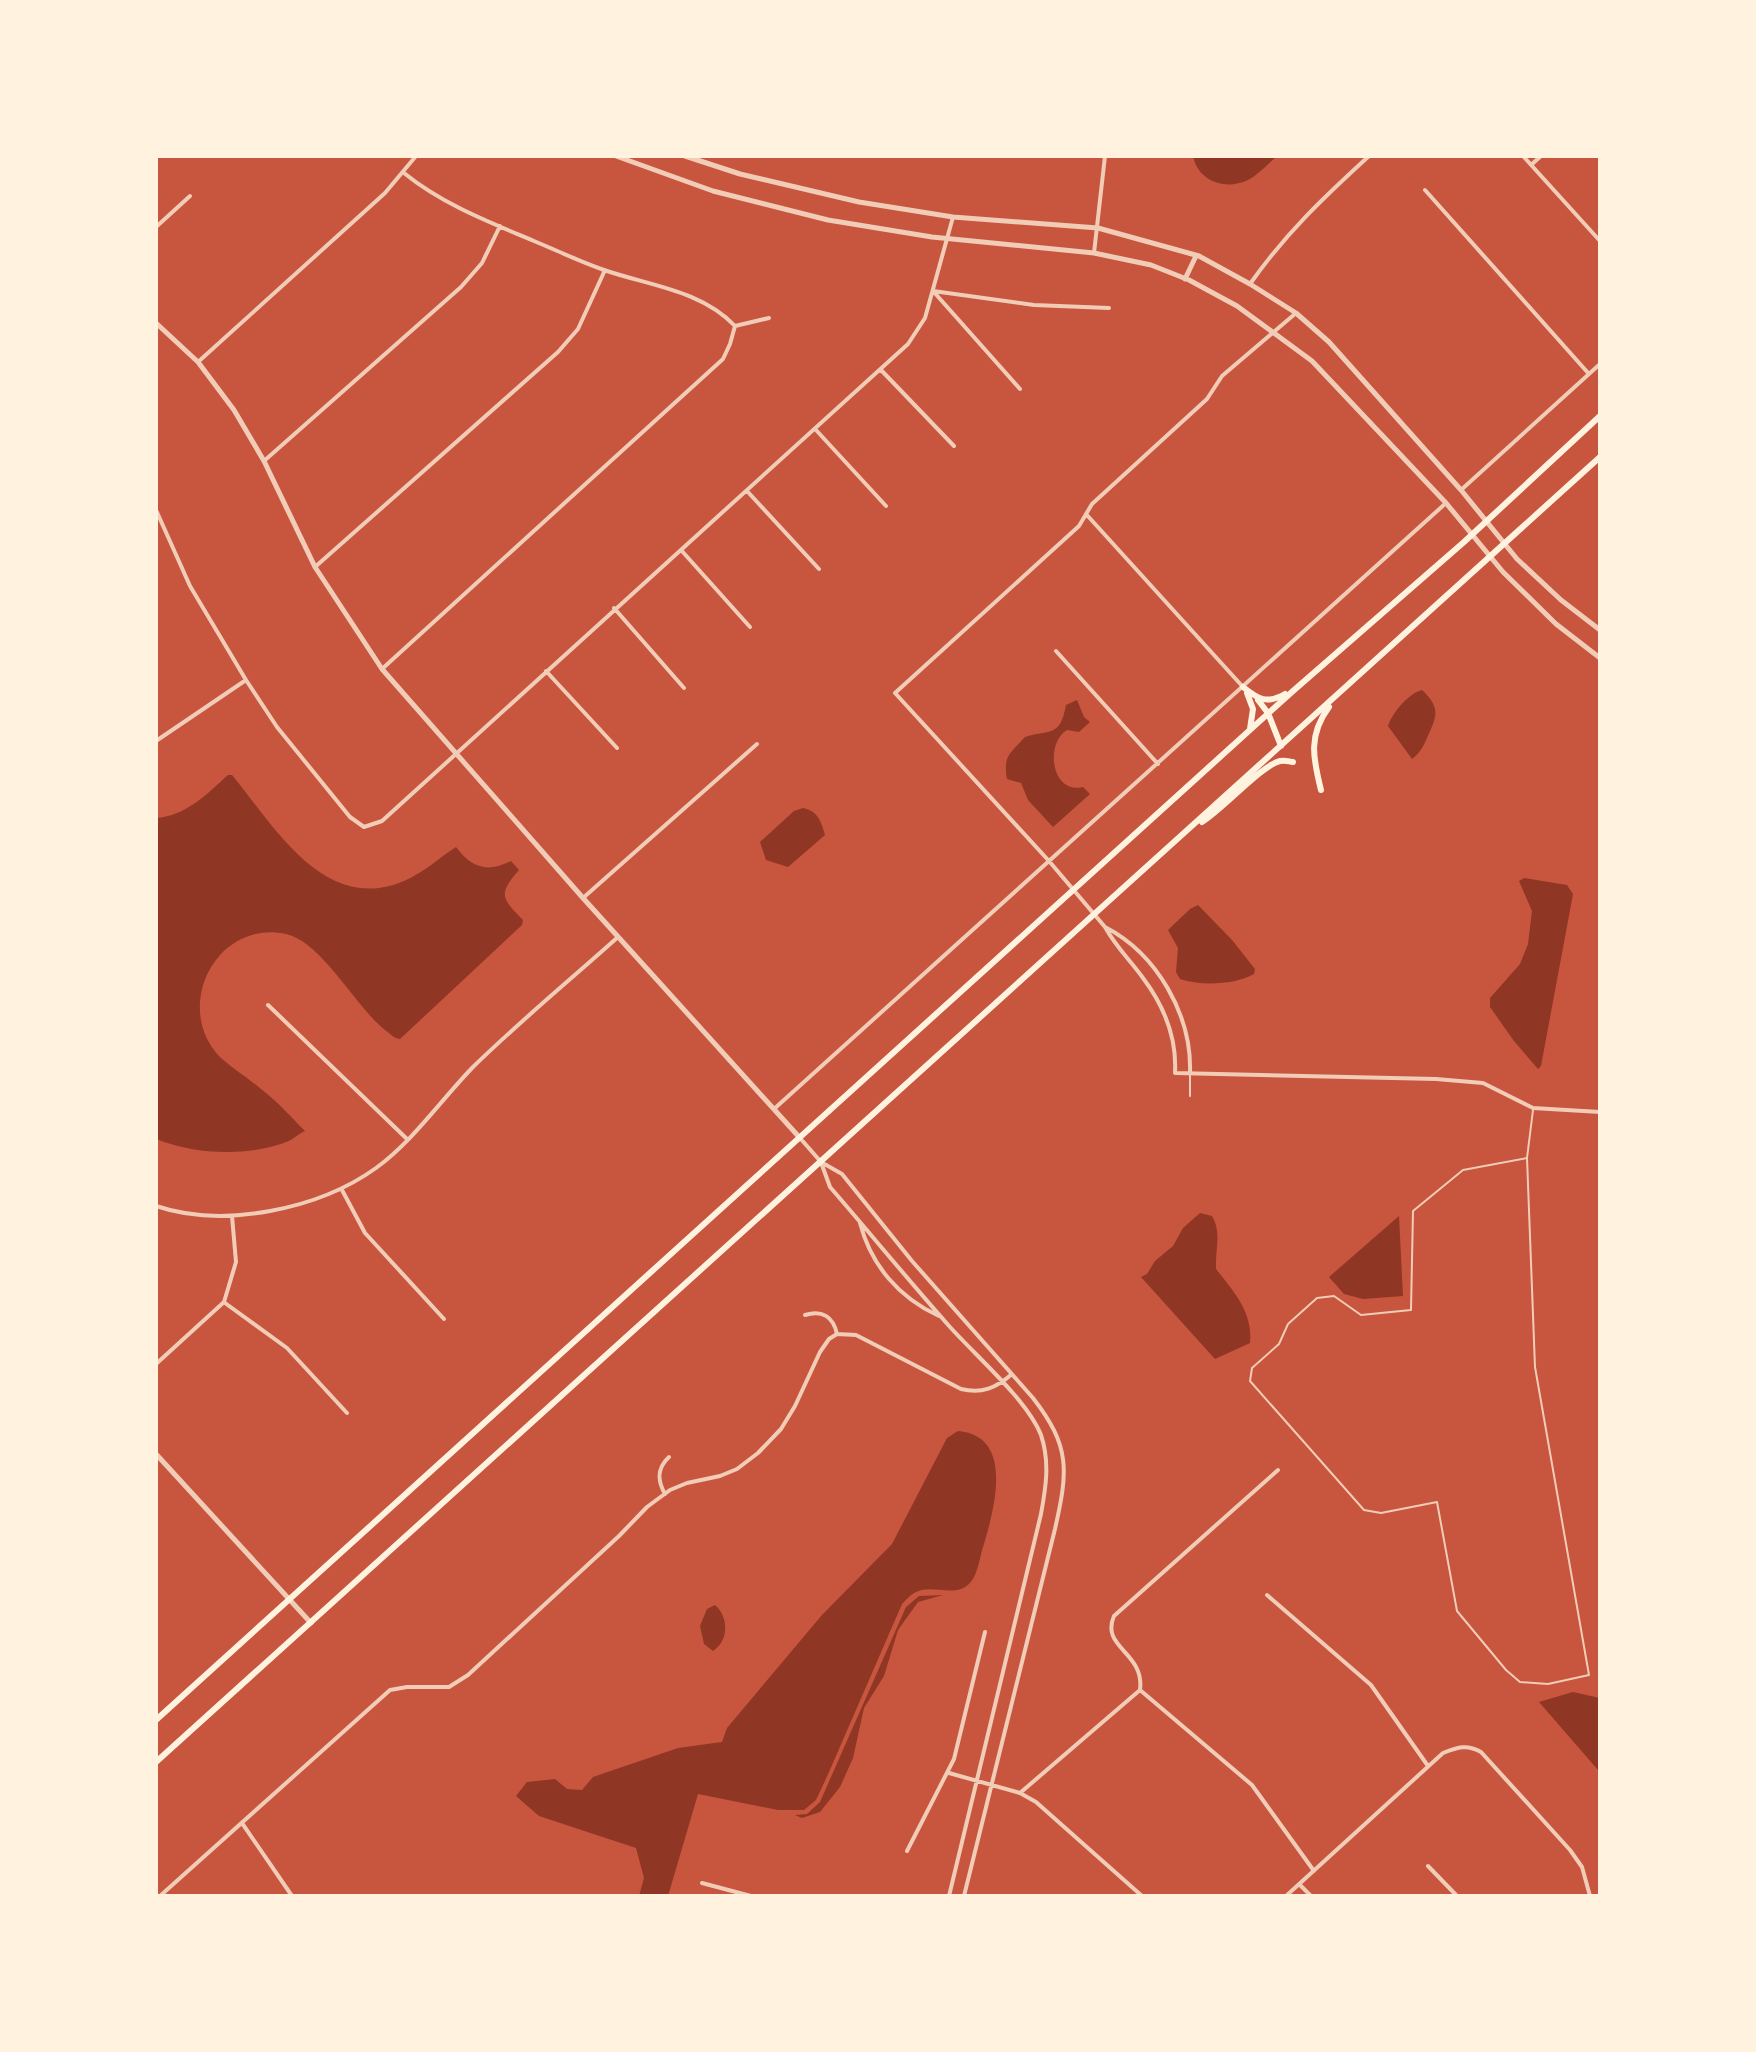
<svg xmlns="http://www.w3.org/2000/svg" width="1756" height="2052" viewBox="0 0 1756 2052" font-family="'Times New Roman',serif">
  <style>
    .water { fill: #8f3625 }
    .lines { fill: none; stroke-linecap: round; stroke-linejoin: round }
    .service { stroke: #f1ccb7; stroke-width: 2 }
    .minor { stroke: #f1ccb7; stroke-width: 4 }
    .tertiary { stroke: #f1ccb7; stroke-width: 5 }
    .secondary { stroke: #fff3e0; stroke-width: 6 }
  </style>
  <rect width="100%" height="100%" fill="#c8553d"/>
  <path class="water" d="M1193,156H1277C1268,164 1258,175 1248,180C1225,191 1198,181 1193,156Z
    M1422,690C1441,708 1437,716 1427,738C1423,747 1420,753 1412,759L1388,726C1393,712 1408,694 1422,690Z
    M1077,700L1084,717L1090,722L1079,732L1067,730C1044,744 1052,795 1083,787L1090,794L1053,827L1028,800L1021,783L1007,779C1003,755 1010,754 1025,737C1048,729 1060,739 1066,705Z
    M228,775H232C275,827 324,915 404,881C423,873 439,858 456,847C472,868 487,873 511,861L519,870C498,894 501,898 523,920L522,925L400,1039C393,1038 391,1034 385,1030C354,1005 322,942 286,934C261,928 237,937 220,955C195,983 192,1026 218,1055C231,1068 247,1077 261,1089C277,1101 291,1117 305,1131C298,1134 295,1138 289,1141C249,1157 196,1155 156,1139V818C186,816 207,794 228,775Z
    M803,808C818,811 821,821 825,835L788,867L766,860L760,842L794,811Z
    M1524,878L1567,885L1573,894L1541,1066L1538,1069L1514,1041L1490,1007V998L1520,964L1528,944L1532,911L1519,881Z
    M1198,905L1232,940L1255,969L1254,974C1234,985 1201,986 1180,979L1176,972L1178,948L1168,930L1190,909Z
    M1200,1213L1212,1216C1222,1233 1215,1249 1216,1269C1234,1292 1253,1312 1250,1343L1215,1359L1141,1277L1147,1274L1155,1261L1173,1246L1183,1228Z
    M1399,1216L1403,1296L1363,1299L1344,1294L1329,1277Z
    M958,1431C1015,1436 994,1509 984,1544C980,1555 978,1576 969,1584C954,1598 933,1584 916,1592C911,1594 906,1600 902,1604L829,1772L816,1800L804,1810H778L698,1794L668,1896H639L644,1878L636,1848L539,1816L516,1796L527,1782L555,1779L567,1789L582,1790L593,1777L678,1748L722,1742L727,1728L822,1615L892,1544L947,1438Z
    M943,1595L918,1602L898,1630L884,1676L864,1708L853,1758L840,1787L820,1812L802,1818L795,1815L807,1814L820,1802L906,1607L919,1596Z
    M715,1605C729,1617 729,1641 713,1651L704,1644L700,1626L707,1609Z
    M1573,1692L1600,1698L1598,1770L1539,1702Z"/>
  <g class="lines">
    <path class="service" d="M1190,1096V1073
      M1527,1158L1535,1367L1589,1675L1548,1684L1520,1682L1506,1670L1457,1611L1437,1502L1381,1513L1364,1510L1250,1381L1252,1368L1279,1344L1288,1324L1317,1298L1334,1296L1361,1315L1411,1310L1413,1211L1463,1170Z
      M1527,1158L1533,1110"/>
    <path class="minor" d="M1523,156L1600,241
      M1531,165L1541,156
      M404,173C442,204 489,222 534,241C558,251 583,263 607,271C652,286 702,291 735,326L769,318
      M1425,190L1589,374
      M156,227L190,196
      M1094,253L1105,156
      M1250,284C1286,233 1323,198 1369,156
      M198,362L385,193L416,156
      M881,370L954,446
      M1020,389L933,291L1034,305L1109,308
      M816,430L886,506
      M264,461L461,287L482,263L500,226
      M1461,490L1600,364
      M747,491L819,569
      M156,510L190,586L246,680L277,727L350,817L364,827L382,821L908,344L925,318L953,217
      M1086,514L1243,687
      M681,550L750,627
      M315,567L558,352L578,329L605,270
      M614,608L684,688
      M1056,651L1158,764
      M382,669L723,359L730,344L735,326
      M546,671L617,748
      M156,741L246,680
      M583,898L757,744
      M1105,927L1049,861L895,693L1079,526L1092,504L1207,399L1222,376L1296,313
      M268,1005L407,1139
      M1190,1073C1192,1015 1157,954 1105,927C1116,947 1130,960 1143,978C1164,1006 1177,1038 1175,1073L1436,1079L1483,1083L1533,1108L1600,1112
      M774,1109L1446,503
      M800,1138L821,1162L842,1174L912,1261L1033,1398C1071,1447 1068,1471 1055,1529L964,1896
      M822,1165L830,1187C870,1233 909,1281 950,1327C977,1357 1027,1400 1041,1435C1050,1462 1046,1487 1041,1514L949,1896
      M342,1190L365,1233L444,1319
      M156,1206C224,1229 319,1209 376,1168C413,1141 441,1100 473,1067C519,1022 570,980 618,937
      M860,1223C871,1265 899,1298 939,1316
      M225,1303L287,1348L347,1413
      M805,1315C822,1310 833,1316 837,1334
      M156,1364L224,1302L236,1262L232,1216
      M665,1494C657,1480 657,1468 669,1457
      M1267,1595L1371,1685L1428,1766
      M1140,1690L1252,1785L1314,1871
      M949,1773L1020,1793L1036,1802L1142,1896
      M1020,1793L1140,1690C1145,1652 1100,1648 1114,1616L1278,1470
      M242,1823L292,1896
      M907,1851L954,1759L985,1632
      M1428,1866L1457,1896
      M702,1883L751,1896
      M1299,1884L1311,1896
      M160,1896L390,1690L407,1687H449L468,1675L619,1536L647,1507L670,1490L687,1483L720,1476L737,1469L758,1453L781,1429L795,1406L820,1352L829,1339L837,1334L856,1335L961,1389C982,1394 996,1388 1012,1374
      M1286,1896L1443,1753C1458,1747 1467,1744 1481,1752L1570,1850L1582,1867L1590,1896"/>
    <path class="tertiary" d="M616,156L713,191L828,220L932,237L1094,253L1151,265L1189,280L1237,306L1312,361L1446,503L1503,572L1556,624L1600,658
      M685,156L740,174L859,202L953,217L1098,228L1199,256L1250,284L1296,313L1329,342L1461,490L1517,559L1561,600L1600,630
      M1185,279L1196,256
      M156,323L198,362L234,410L264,461L315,567L382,669L583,898L800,1138
      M156,1454L311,1623"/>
    <path class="secondary" d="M1243,687C1259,700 1267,704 1285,694
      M1247,693L1253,709L1250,729
      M1258,700L1268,713L1281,746
      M1321,790C1313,758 1308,735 1329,707
      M1202,822C1222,810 1262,765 1280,761C1285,760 1287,761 1293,762
      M156,1720L1293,691L1464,542L1600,416
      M156,1762L1600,457"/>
  </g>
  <rect width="1756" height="2052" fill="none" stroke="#fff3e0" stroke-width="316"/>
</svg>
